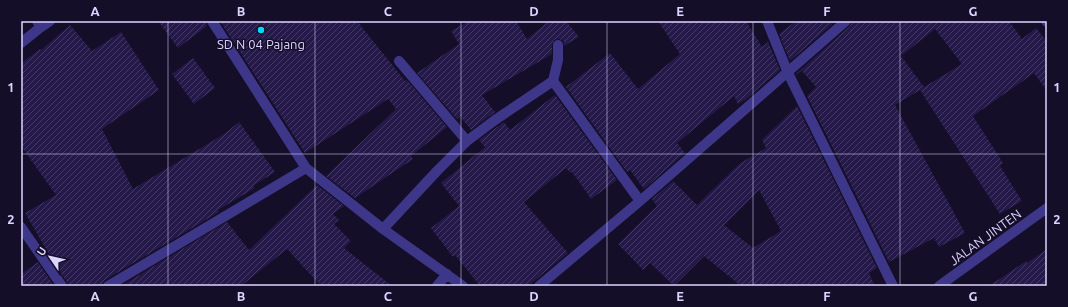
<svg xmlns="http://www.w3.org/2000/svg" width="1068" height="307" viewBox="0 0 1068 307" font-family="Ubuntu,sans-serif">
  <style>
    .building { fill: url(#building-hatch); fill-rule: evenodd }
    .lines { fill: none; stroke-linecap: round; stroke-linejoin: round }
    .minor { stroke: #3e3789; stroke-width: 10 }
    .grid { fill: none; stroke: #dcd5ff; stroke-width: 1; stroke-opacity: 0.55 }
    .poi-dot { fill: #01d9ff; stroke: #140e28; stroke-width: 1.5 }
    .labels { text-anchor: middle; stroke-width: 3; stroke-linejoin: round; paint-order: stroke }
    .poi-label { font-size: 13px; fill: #dcd5ff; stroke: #140e28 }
    .street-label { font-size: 13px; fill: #dcd5ff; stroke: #140e28 }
    .neatline { fill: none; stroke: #dcd5ff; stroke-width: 1.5 }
    .grid-label { font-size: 13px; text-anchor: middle; font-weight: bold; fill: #dcd5ff }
  </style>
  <defs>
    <pattern id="building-hatch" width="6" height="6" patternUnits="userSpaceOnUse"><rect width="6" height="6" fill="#25194a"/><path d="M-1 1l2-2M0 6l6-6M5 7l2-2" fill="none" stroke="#443a65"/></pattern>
  </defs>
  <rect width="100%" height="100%" fill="#140e28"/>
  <path class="building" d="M158,21H206L207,26L178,48Z
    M220,21H357L405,81L407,80L447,127L411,156L413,159L355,198L326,176L396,109L388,99L305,153Z
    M469,21H516L527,39L549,21H566L579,37L564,46V42L562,40L558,39L554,40L552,45V54L482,95L495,112L471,130L460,116L457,119L417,73L459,44L451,31Z
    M658,21H746L762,47L768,42L780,70L744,101V100L738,104L734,96L677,143L685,153L644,189L630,170L627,172L566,87L610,53L638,89L680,54Z
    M796,21H836L790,61L779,34Z
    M852,21H1009L1022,39L1036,28L1047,42V91L1034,73L973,116L1003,163L1000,166L1022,201L1000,214L920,90L895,105L965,233L939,247L934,238L889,262L807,96L816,87L802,71L796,75V74L850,26ZM935,29L962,64L924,87L901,56Z
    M70,25L92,51L121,32L159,90L102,129L133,189L224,134L239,122L275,172L253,186L255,188L218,210L219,212L105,280L103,283L102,286H68L67,282L48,255L49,254L25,213L56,195L21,146V63L40,49L41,50Z
    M193,58L215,88L194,104L172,74Z
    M555,95L617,180L591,199L572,172L570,173L566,168L524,202L568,253L528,286H480L455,255L453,257L431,228L459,206L441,183L485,147L479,140L504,122L510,130Z
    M797,106L877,268L869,273L875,286H741L704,256L674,286L650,263L643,270L618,244L657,206L652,199L673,181L697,205L739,164L766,148L762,140ZM759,190L781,231L753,248L724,225Z
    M317,185L344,206L333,214L339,220L334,224L351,241L344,248L392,286H321L287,249L241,286H121L227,222L249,250Z
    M1047,249V286H989L1026,261L1027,263Z
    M38,262L54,286H21V274Z"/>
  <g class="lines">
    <path class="minor" d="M212,21L306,168L383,229L463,286
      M767,21L788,73L893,286
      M1046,21L1047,22
      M41,27L50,21
      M21,43L41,27L37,21
      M399,61L467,141
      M553,81L640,201
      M21,227L62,286
      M383,229L437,171L467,141L495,120L553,81L558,60V45
      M108,286L306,168
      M437,286L447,274
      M539,286L640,201L846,21
      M939,286L1047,208"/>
  </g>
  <path class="grid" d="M168,21V286M315,21V286M461,21V286M607,21V286M753,21V286M900,21V286M21,154H1047"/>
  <circle class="poi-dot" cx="261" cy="30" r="4"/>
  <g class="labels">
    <g class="poi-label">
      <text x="261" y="49">SD N 04 Pajang</text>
    </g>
    <g class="street-label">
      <text transform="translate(985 237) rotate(-36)" y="5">JALAN JINTEN</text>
    </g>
  </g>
  <rect width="1068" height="307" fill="none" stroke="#140e28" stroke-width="44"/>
  <g transform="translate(50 257) rotate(304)" stroke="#140e28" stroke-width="3" paint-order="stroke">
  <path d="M0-3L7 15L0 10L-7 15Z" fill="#dcd5ff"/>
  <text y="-6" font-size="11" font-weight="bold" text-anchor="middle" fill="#dcd5ff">U</text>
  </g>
  <rect x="22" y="22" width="1024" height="263" class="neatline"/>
  <g class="grid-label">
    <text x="95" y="16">A</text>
    <text x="241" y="16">B</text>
    <text x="388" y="16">C</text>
    <text x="534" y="16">D</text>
    <text x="680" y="16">E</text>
    <text x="827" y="16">F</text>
    <text x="973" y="16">G</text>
    <text x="11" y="92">1</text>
    <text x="1057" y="92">1</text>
    <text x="11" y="224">2</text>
    <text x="1057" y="224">2</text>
    <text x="95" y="301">A</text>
    <text x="241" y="301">B</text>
    <text x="388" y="301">C</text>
    <text x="534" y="301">D</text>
    <text x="680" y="301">E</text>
    <text x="827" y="301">F</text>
    <text x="973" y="301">G</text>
  </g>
</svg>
